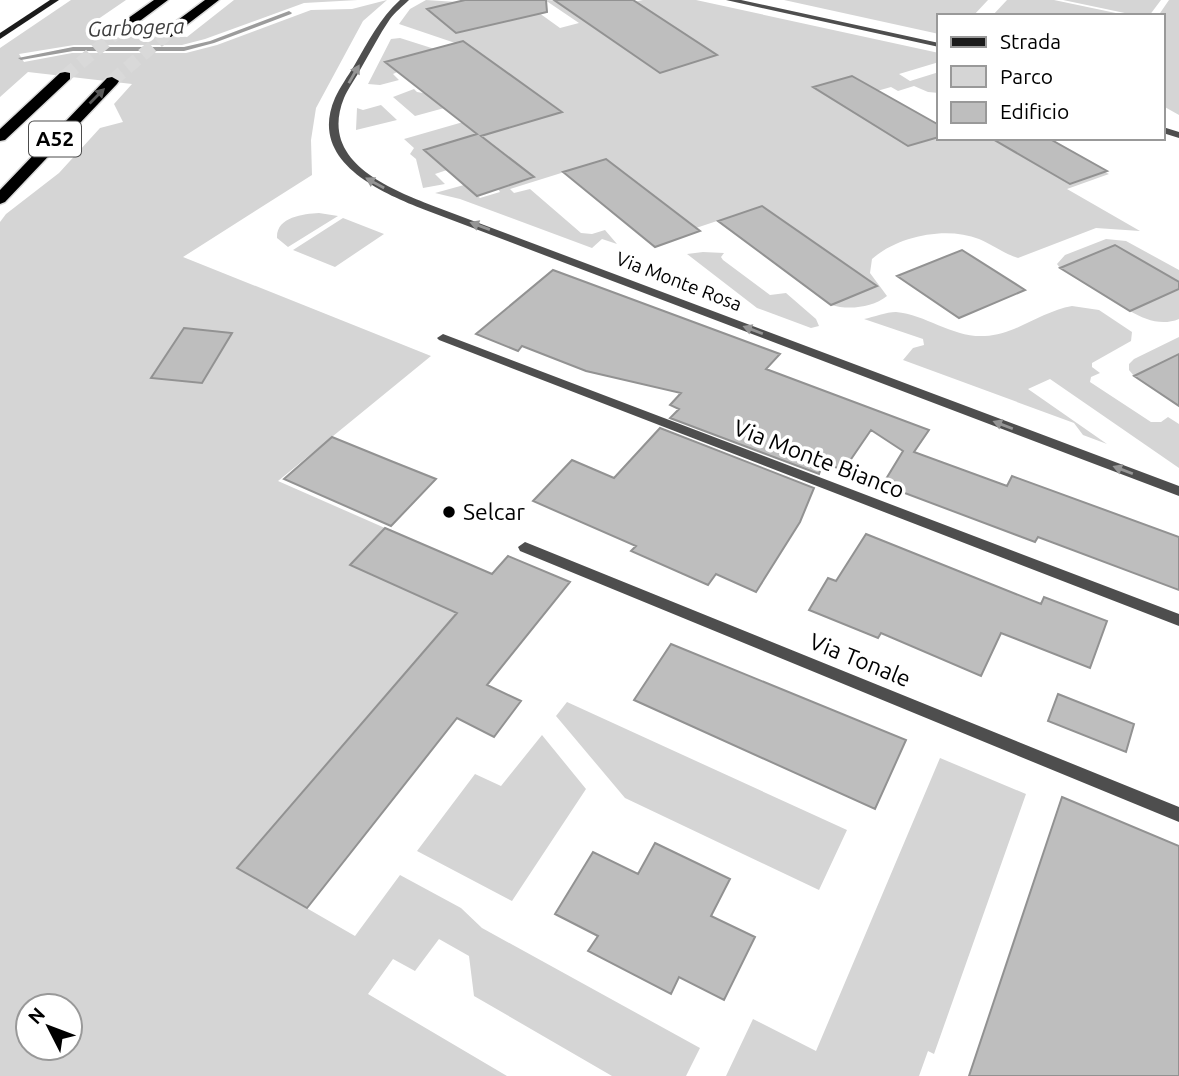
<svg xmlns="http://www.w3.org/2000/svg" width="1179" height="1076" viewBox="0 0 1179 1076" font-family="Ubuntu,sans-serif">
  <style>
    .green { fill: #d5d5d5; fill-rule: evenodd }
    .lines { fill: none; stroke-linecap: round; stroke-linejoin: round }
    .stream { fill: #9c9c9c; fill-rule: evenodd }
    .building { fill: #bebebe; stroke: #929292; stroke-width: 2 }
    .highway-tunnel { stroke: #d9d9d9; stroke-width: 13; stroke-dasharray: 13 7; stroke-linecap: butt }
    .highway-casing { stroke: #dbdbdb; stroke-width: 3 }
    .street { fill: #4e4e4e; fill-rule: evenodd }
    .secondary { fill: #1b1b1b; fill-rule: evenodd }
    .highway { fill: #000; fill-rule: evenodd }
    .oneway { fill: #959595 }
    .oneway2 { fill: #595959 }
    .poi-dot { fill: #000; stroke: #fff; stroke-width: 2.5 }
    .labels { text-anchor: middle; stroke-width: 7; stroke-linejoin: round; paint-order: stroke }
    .far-street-label { font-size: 19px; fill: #000; stroke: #fff }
    .far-water-label { font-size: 21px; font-style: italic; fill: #3d3d3d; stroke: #fff }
    .shield { fill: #fff; stroke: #4c4c4c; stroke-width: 2 }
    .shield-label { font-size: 21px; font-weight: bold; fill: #000 }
    .street-label { font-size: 23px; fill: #000; stroke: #fff }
    .poi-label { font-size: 23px; fill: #000; stroke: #fff; text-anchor: start }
  </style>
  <rect width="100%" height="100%" fill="#fff"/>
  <path class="green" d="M71,0H126L88,26L187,37L234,0H358L304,3L205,39L182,45H74L19,54L24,62L72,53H186L217,45L311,10L352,9L387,0L363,21L316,108L311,140L312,175L183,257L431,356L278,481L385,528L350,565L457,613L237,868L355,936L400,875L461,908L482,928L700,1048L686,1076H612L474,996L469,956L439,939L415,971L393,959L368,994L507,1076H0V222L6,214L59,173L100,128L123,122L114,104L132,84L28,72L0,97V48ZM28,1006H70V1048H28Z
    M426,0L457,2L427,9L456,33L518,19L535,10L560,28L579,23L545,0L624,4L643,0H696L939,53V62L899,74L910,81L939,72V93L928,92L914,86L898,91L891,87L877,91L814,88L908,146L939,137L991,138L1069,184L1105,172L1109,174L1067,189L1140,231L1096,228L1018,258C1005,254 993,245 979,239C946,226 898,236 872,259L870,273L887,296C872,308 848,310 831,305L877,286L762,206L696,228L606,159L510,189L514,193L530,189L581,233L592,234L605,230L617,244L602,239L592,248L460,199L435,193L464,185L480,198L500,192L498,189L534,178L482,136L424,150L447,170L435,174L445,184L423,188L416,159L410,154L414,148L404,139L491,114L561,111L505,71L489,76L464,46L399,24L410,9Z
    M784,0H988L973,16H939V34Z
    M1007,0H1054L1130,16H992Z
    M1063,0H1161L1149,16H1139Z
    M1169,0H1179V115L1163,106V16H1158Z
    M400,38L441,51L393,74L399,80L380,85L368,84L391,39Z
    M414,89L417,92L470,101L415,116L393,97Z
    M381,105L397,120L356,130L357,108L363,110Z
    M319,213L338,216L288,247L277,238C276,217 303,214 319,213Z
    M343,218L384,234L335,267L293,250Z
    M1106,239L1126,241L1179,270V282L1115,245L1060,268L1057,264L1065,255Z
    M703,252L724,253L721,257L723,260L770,295L786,293L816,319L819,326L811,328L757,308L687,254Z
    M1179,289V319C1162,326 1145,320 1130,311Z
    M1072,306L1099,310L1132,332L1131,341L1092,363V367L1100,373L1091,377L1090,382L1151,422H1161L1168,417L1179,424V468L1050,379L1028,389L1107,444L1083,435L1074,423L903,360L913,348L924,345L923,339L864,319C874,317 886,312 896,312C927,315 953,338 985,336C1015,335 1042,311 1072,306Z
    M1179,337V354L1134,376L1129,370V364L1134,359Z
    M567,702L847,830L819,890L625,798L556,716Z
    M542,735L586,789L512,901L417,851L475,774L501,786Z
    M940,758L1026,794L934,1054L928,1051L919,1076H726L753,1019L816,1051Z"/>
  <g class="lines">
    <path class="stream" d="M289,11L292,13L291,14L214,43L184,51H73L21,60L18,58L73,47H184L210,41Z"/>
  </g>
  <path class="building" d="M465,0H546L547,12L456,33L427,9Z
    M554,0H633L717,55L660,73Z
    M463,41L562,112L481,136L534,177L477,196L424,150L477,134L385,62Z
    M852,76L939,125V137L908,146L813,87Z
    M991,138H1048L1107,171L1070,184Z
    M606,159L700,231L655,247L563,172Z
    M762,206L877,286L831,305L718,221Z
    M1115,245L1179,282V289L1130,311L1060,268Z
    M962,250L1025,290L959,318L897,276Z
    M553,270L780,354L766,369L929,430L914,452L1007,486L1012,476L1179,537V590L1038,537L1035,542L894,489L898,483L886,479L903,451L871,430L847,465L842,463L838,468L823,463L819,474L670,418L679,409L670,405L681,393L586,371L522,346L518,351L476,334Z
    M184,328L232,333L202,383L151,378Z
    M1179,354V406L1134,376Z
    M660,428L814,488L800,522L756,592L716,574L708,585L631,551L636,546L533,501L572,460L614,478Z
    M332,437L391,461L436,479L391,526L284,479Z
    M385,528L492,574L508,556L570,582L487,685L521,701L494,737L457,718L307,908L237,868L457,613L350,565Z
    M866,534L1041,604L1044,597L1107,621L1090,668L1001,633L981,676L881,633L878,638L809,610L828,578L836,581Z
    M671,644L906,740L875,809L634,700Z
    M1058,694L1134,724L1126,752L1048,721Z
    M1062,797L1179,846V1076H969Z
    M655,843L730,879L711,916L755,937L724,1000L679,977L671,994L588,951L598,936L555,914L593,852L638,874Z"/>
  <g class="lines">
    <path class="highway-tunnel" d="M65,76L121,29
      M112,81L167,34"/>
    <g class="highway-casing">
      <path id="highway" d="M154,0H168L125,32H117V26Z
        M205,0H219L171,37H163V31Z
        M65,72L70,73V79L5,140L0,141V129L60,73Z
        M112,77L119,81L117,84L5,202L0,204V190L107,78Z"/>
    </g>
    <path class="street" d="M400,0H409C403,6 395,12 390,19C379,35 370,53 360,70C355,79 348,89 344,98C318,162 390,189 436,207L1179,486V496L428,211C382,193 307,162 335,98C340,87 348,76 354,66C368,42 380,18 400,0Z
      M726,0H741L939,43V47Z
      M1163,127L1179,132V138L1163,133Z
      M443,334L1179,614V626L439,340L437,338Z
      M525,542L1179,807V822L520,551L518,547Z"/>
    <path class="secondary" d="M50,0H59L0,39V33Z"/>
    <use href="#highway" class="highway"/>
  </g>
  <defs><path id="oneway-solid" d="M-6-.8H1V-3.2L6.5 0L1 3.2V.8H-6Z" transform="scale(1.75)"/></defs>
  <g class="oneway">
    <use href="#oneway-solid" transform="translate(354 74) rotate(-60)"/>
    <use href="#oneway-solid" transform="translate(375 183) rotate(-151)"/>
    <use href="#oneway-solid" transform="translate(480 226) rotate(-160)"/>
    <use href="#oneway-solid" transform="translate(753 330) rotate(-159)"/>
    <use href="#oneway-solid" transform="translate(1003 425) rotate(-159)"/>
    <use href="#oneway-solid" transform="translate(1123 470) rotate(-159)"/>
  </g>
  <use class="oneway2" href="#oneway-solid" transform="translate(97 96) rotate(-45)"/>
  <circle class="poi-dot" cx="449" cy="512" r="7"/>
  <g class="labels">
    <g class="far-street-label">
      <text transform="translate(679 281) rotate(21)" y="7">Via Monte Rosa</text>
    </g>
    <g class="far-water-label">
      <text transform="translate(136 28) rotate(-2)" y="7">Garbogera</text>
    </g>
    <rect class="shield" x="29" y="121.5" width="52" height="35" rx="5"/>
    <g class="shield-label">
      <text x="55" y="146">A52</text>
    </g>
    <g class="street-label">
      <text transform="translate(819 459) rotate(21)" y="8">Via Monte Bianco</text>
      <text transform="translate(860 660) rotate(22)" y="8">Via Tonale</text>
    </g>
    <g class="poi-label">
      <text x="463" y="520">Selcar</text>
    </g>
  </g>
  <rect x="937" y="14" width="228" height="126" fill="#ffffff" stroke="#999999" stroke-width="2"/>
  <rect x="951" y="37" width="35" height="10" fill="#1b1b1b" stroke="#999999" stroke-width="2"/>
  <text x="1000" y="49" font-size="21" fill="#000000">Strada</text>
  <rect x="951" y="66" width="35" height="21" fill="#d5d5d5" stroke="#999999" stroke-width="2"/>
  <text x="1000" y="84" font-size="21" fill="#000000">Parco</text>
  <rect x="951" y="102" width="35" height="21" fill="#bebebe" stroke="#999999" stroke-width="2"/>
  <text x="1000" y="119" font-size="21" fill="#000000">Edificio</text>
  <g transform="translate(49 1027) rotate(312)"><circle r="33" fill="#ffffff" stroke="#999999" stroke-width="2"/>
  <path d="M0-5L12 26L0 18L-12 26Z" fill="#000000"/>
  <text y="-10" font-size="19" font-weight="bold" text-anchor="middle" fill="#000000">N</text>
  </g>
</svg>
